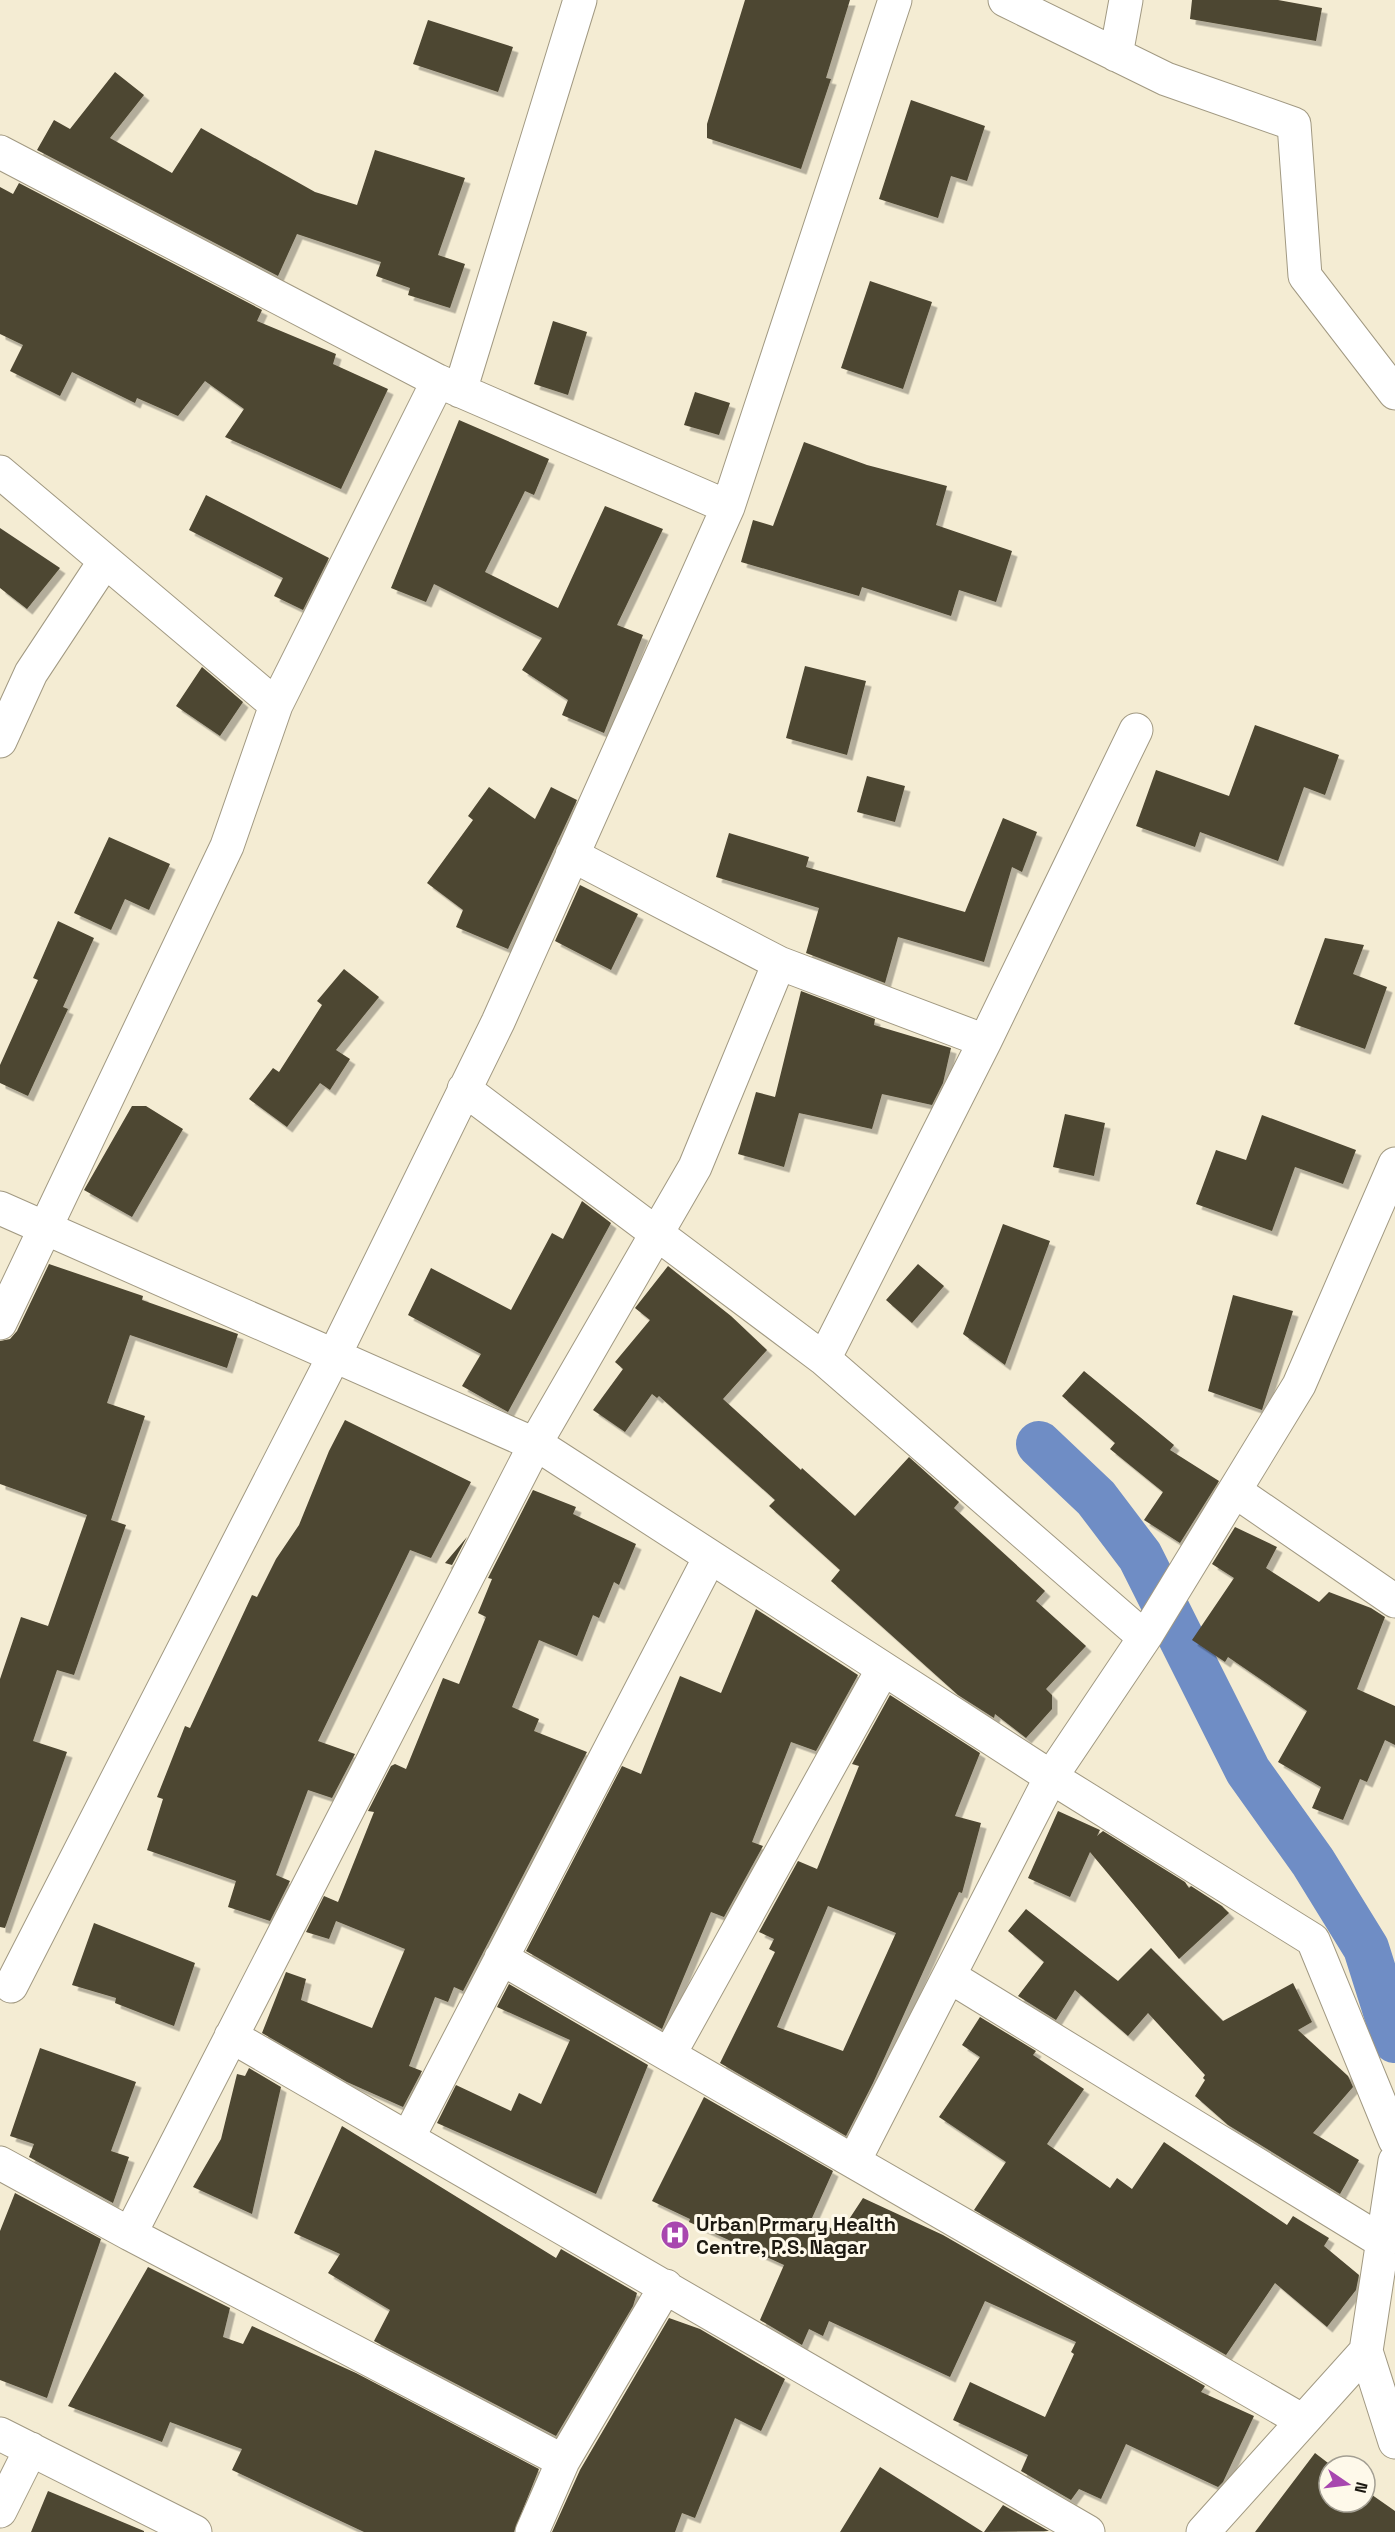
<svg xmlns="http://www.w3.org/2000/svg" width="1395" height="2532" viewBox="0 0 1395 2532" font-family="'Space Grotesk',sans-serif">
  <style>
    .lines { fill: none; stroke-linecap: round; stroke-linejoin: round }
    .canal { stroke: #6f8dc5; stroke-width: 46 }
    .building { fill: #4d4631; fill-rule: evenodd; filter: url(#shadow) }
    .minor-casing { stroke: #a19982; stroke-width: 35 }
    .minor { stroke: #fff; stroke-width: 33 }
    .labels { text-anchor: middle; stroke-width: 6; stroke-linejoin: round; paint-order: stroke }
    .poi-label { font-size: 20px; font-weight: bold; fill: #1b1810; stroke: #fef9ea; text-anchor: start }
  </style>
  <defs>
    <filter id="shadow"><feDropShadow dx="5.5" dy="5.5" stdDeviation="0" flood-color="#0004"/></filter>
  </defs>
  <rect width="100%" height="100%" fill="#f4ecd3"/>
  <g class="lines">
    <path class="canal" d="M1039,1444L1096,1498L1140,1556L1248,1771L1313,1862L1366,1948L1395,2040"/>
  </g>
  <path class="building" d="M745,0H850L826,78L831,79L801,169L707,138V124Z
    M1192,0H1278L1322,8L1316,41L1190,19Z
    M428,20L513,47L498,92L413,64Z
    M115,72L144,95L110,138L172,173L201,128L315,192L357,205L375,150L465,178L438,255L465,264L450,308L408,295L410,288L376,276L381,262L297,234L278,276L37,150L54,120L70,129Z
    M911,100L985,126L967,181L951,176L938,218L879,199Z
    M19,183L262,310L257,321L336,354L333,364L388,389L341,489L225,437L244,409L205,381L178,416L137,398L135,403L72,372L60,396L10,371L23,345L0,334V187L13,194Z
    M870,281L932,302L903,389L841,368Z
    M553,321L587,332L568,395L534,384Z
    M695,392L730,403L719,435L684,425Z
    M459,420L549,459L534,495L525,491L485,572L558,608L605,506L663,529L617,625L643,635L604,733L562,715L568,700L522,670L542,638L434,584L426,602L391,588Z
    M804,442L867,465L947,486L936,525L1012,551L996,602L959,590L951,616L862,587L859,596L741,562L753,520L773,526Z
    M206,495L329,558L303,610L274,596L283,578L189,530Z
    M0,528L60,568L27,609L0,588Z
    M805,666L866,681L847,755L786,738Z
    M202,667L243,702L220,736L176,706Z
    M1255,725L1339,755L1325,795L1304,787L1278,861L1200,832L1195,847L1136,826L1156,770L1229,796Z
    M867,776L905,786L895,822L857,812Z
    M489,787L535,819L551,787L577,800L508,949L456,927L463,910L427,883L473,820L468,816Z
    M1003,818L1037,832L1022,872L1012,867L984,962L898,937L885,983L806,953L819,908L716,877L729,833L809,857L806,867L965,912Z
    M109,837L170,864L149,910L125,899L111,930L74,913Z
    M580,885L638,914L611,970L555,941Z
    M58,921L94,938L63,1007L68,1009L28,1096L0,1083V1065L38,980L33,978Z
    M1325,938L1364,945L1353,974L1387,987L1365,1049L1294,1024Z
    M344,969L379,997L336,1050L350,1059L330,1090L320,1083L287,1127L249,1099L273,1068L279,1072L322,1005L317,1001Z
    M801,991L875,1019L874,1025L951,1048L943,1083L932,1105L882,1094L872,1129L799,1113L784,1167L738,1154L756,1092L775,1097Z
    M132,1106H146L183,1129L132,1217L84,1190Z
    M1065,1114L1105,1123L1094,1176L1053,1167Z
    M1262,1115L1356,1150L1343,1184L1295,1167L1272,1231L1196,1204L1216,1150L1246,1160Z
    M582,1201L611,1223L508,1412L462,1386L481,1354L408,1315L431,1268L511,1310L552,1233L563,1239Z
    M1003,1224L1050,1241L1005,1365L963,1334Z
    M49,1264L143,1296L142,1300L238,1334L227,1368L130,1335L107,1403L145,1416L111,1520L126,1525L74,1675L57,1670L33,1741L67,1752L5,1928L0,1927V1679L21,1617L48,1626L87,1515L0,1484V1341L10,1339L17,1331Z
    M918,1264L944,1286L912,1323L886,1300Z
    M668,1266L731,1316L767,1350L723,1399L801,1470L802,1468L855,1516L909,1457L959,1502L954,1508L1045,1591L1036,1601L1086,1646L1046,1689L1052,1695V1709L1026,1738L995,1714L994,1718L958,1695L831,1581L840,1570L769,1506L775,1500L659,1396L657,1398L652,1394L625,1432L593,1410L623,1369L615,1362L650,1320L635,1308Z
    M1233,1295L1293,1311L1262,1410L1208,1391Z
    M1084,1371L1174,1445L1170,1450L1219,1481L1180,1543L1144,1520L1163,1492L1110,1449L1115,1443L1062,1396Z
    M345,1420L471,1482L431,1558L410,1550L318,1741L355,1754L332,1798L308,1790L276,1875L290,1881L270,1921L228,1907L236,1881L147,1850L163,1799L157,1797L185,1726L190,1728L252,1595L257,1597L276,1559L299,1525L329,1451Z
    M533,1490L576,1507L573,1514L636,1544L619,1585L614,1582L599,1618L593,1615L577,1656L539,1640L512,1707L539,1719L534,1731L587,1752L463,1991L454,1987L448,2002L435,1997L409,2066L422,2071L403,2107L347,2082L262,2033L286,1972L306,1979L301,2000L372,2028L405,1949L336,1921L329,1939L306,1932L324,1896L338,1902L374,1812L368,1811L391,1766L395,1764L406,1769L443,1678L459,1684L486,1617L478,1613L492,1579L488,1578Z
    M1235,1527L1277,1547L1266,1568L1319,1602L1329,1592L1371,1608L1385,1617L1357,1689L1395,1706V1745L1385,1740L1367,1782L1360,1779L1343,1820L1312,1808L1321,1787L1278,1762L1307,1711L1228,1657L1225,1662L1192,1640L1234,1578L1212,1564Z
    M467,1537L452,1565L445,1563Z
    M756,1609L858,1675L816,1751L791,1742L752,1842L763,1846L724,1917L711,1912L662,2029L526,1951L622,1766L641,1774L680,1676L721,1693Z
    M890,1695L980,1753L955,1816L981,1823L962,1893L959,1892L873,2083L846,2136L720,2063L775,1952L769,1949L774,1939L759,1932L798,1861L817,1869L859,1766L852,1764ZM828,1906L896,1933L843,2051L777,2027Z
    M1058,1811L1100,1830L1097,1836L1103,1831L1185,1882L1189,1888L1191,1886L1222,1906L1229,1913L1179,1959L1090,1852L1070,1897L1028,1878Z
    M1026,1909L1118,1981L1151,1948L1223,2021L1293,1983L1312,2022L1298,2030L1348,2076L1353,2087L1313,2133L1359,2160L1340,2194L1228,2125L1195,2096L1205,2080L1203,2078L1205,2075L1148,2013L1128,2036L1075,1990L1056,2020L1018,1996L1044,1962L1008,1931Z
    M94,1923L195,1963L174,2026L115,2003L116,1998L72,1985Z
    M509,1984L648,2065L596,2194L437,2123L456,2085L511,2111L519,2093L541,2104L570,2040L497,2007Z
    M980,2017L1036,2051L1033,2055L1084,2089L1047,2144L1110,2188L1117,2178L1132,2189L1164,2142L1287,2225L1293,2216L1329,2238L1324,2246L1359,2275L1356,2290L1327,2327L1275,2283L1226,2355L974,2210L1006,2162L939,2117L980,2057L962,2045Z
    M40,2048L136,2082L111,2151L129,2157L113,2203L29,2157L34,2144L10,2136Z
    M249,2068L281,2087L252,2214L193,2187L221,2139L237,2074L245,2076Z
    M704,2097L833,2171L812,2218L840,2233L863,2198L943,2235L1205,2386L1201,2392L1254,2416L1223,2482L1218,2487L1126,2444L1101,2499L1079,2489L1071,2500L1021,2471L1028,2455L953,2420L970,2382L1045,2417L1074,2354L1071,2352L1076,2342L985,2301L950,2377L829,2321L823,2336L809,2329L802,2345L760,2320L784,2265L689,2222L690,2219L652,2201Z
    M342,2126L556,2258L561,2249L637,2293L633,2306L556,2436L374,2341L390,2310L328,2273L340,2254L294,2233Z
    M15,2193L101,2239L47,2398L0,2380V2231Z
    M148,2267L230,2308L223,2337L243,2344L252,2326L356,2373L539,2469L514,2532H364L232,2470L242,2449L170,2422L162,2442L68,2406Z
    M669,2318L700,2329L785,2379L761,2431L735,2418L695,2518L682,2513L675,2532H552L580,2470Z
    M1315,2453L1332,2466H1329V2502H1365V2490L1395,2511V2532H1255Z
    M880,2467L983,2532H840Z
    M48,2491L144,2531V2532H31Z
    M1003,2505L1049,2531L984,2532Z"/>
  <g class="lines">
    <g class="minor-casing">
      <path id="minor" d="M1005,0L1166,79L1294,124L1305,276L1395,393
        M1116,55L1126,0
        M0,152L438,381
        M460,391L580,0
        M0,472L276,705L438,381L728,507
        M0,741L31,673L105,561
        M572,855L779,963L985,1041L824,1359L1144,1637
        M985,1041L1136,730
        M464,1089L824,1359
        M0,1208L541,1447L1051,1777L1313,1940L1395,2140
        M0,1323L227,846L276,705
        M1235,1491L1395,1601
        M501,1958L1303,2421
        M949,1976L1383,2242
        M11,1986L334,1356L498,1022L728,507L895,0
        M231,2036L1088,2532
        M669,2055L883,1669
        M408,2138L710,1557
        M854,2161L1051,1777L1147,1634L1299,1385L1395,1164
        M1395,2161L1366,2351L1395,2442
        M0,2163L130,2234L539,1437L695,1167L779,963
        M130,2234L563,2461L532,2532
        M0,2434L195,2532
        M563,2461L666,2286
        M0,2511L31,2449
        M1203,2532L1366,2351"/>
    </g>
    <use href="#minor" class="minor"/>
  </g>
  <defs>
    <g id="hospital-disc" transform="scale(1.5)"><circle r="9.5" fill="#a847af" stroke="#fef9ea"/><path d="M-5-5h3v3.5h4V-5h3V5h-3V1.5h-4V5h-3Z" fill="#fff"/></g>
  </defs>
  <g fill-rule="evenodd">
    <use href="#hospital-disc" x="675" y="2235"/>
  </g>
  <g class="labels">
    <g class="poi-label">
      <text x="696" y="2231">Urban Prmary Health<tspan x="696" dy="23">Centre, P.S. Nagar</tspan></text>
    </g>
  </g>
  <g transform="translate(1347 2484) rotate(104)"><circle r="28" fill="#fef9ea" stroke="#a39f93" stroke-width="1.5"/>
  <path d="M0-4.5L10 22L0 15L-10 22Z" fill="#a847af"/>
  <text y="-9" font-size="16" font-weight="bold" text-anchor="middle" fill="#1b1810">N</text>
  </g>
</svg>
